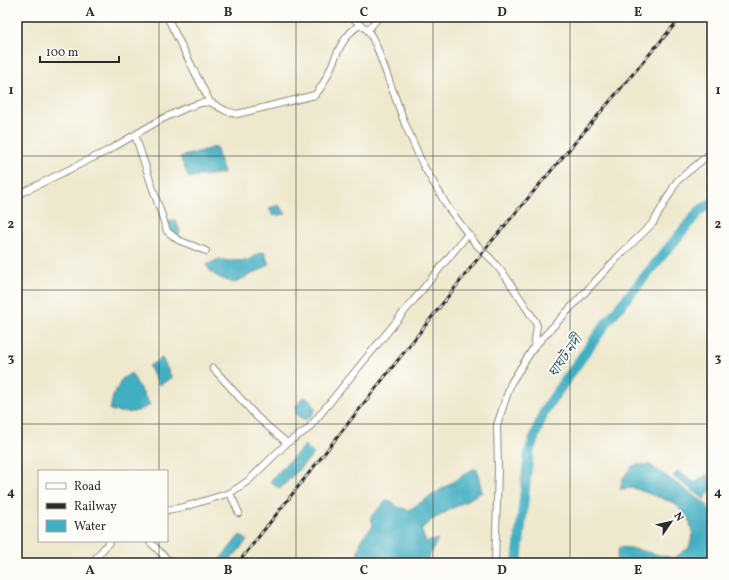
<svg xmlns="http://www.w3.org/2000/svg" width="729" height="580" viewBox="0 0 729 580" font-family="Vollkorn,'Noto Serif Bengali',serif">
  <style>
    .water { fill: #43aec2; stroke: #376c76 }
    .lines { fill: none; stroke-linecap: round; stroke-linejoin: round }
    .river { stroke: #43aec2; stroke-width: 10 }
    .street-casing { stroke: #8c8a7c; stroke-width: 8 }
    .street { stroke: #fff; stroke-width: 6 }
    .rail-casing { stroke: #2b2b2b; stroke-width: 3 }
    .rail { stroke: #fdfcf7; stroke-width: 1.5; stroke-dasharray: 4.5; stroke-linecap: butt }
    .grid { fill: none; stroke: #2b2b2b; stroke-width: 1; stroke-opacity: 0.55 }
    .labels { text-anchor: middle; stroke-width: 3.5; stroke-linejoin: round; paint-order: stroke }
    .water-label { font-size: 15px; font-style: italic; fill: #355f67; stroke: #fdfcf7 }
    .neatline { fill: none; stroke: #2b2b2b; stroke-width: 1.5 }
    .grid-label { font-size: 13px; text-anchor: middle; font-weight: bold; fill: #2b2b2b }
  </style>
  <rect width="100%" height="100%" fill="#fdfcf7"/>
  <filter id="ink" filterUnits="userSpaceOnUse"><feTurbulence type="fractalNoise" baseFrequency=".025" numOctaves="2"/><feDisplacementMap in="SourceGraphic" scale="8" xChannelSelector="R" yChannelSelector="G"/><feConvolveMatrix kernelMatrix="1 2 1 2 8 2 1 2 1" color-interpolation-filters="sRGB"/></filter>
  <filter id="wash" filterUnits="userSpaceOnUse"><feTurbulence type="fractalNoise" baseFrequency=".012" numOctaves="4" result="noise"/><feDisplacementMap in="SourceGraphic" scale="16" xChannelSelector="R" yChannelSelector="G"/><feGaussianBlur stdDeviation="0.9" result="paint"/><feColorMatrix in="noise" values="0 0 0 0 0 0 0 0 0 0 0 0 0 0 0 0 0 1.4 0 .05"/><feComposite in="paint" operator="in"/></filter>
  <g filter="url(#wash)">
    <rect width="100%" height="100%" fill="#eee8cd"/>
    <path class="water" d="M216,147L224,173L189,178L180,157Z
      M279,205L286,214L273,216L269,208Z
      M166,221H176L180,231L178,238L172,239L164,228Z
      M264,252L269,264L264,268L234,283C222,279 212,276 206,265L219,259L230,261L250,260L257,254Z
      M162,358L172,378L159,385L149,366Z
      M131,373L150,405C134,414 127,414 110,410L113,396L122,379Z
      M303,397L311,400L315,409C312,416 310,419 303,420L296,414V407Z
      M305,445L314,454L281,488L275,486L270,481Z
      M633,465H650L706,504L712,513V557L706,563H616L619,547C637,548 655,555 674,558L689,548L693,534L689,520L675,503L633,488L620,489L623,478Z
      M473,469L477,470L482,492L432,520L421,529L426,542L438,539L426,563H361L357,556L362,538L373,526L371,516L387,500L393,502L398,507L409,510Z
      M678,471L695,483L706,475L712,479V489L704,499L673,476Z
      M240,535L247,540L228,563H225L220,559Z"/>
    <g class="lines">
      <path class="river" d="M517,563L529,452L544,411L607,322L700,210L712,203"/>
    </g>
  </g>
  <g filter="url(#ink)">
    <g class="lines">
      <g class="street-casing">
        <path id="street" d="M167,17L210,102
          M352,17L360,25
          M368,30L379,17
          M135,135L167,231L178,240L206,251
          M17,195L107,151L162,119L186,108L201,103L210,102L226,111L237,114L315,95C334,75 334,40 360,25C369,28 372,38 376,45L405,124L423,165L449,209L475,243L491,259L506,277L535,321L537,326L534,347
          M213,368L257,417L287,443
          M230,493L239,513
          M167,510L184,507L230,493L248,481L287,443L308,429L468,234
          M149,541L171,563
          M92,563L110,541
          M495,563L498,470L497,425L511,383L534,347L618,257L653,223L677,181L712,152"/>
      </g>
      <use href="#street" class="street"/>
      <g class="rail-casing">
        <path id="rail" d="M238,563L491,242L681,17"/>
      </g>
      <use href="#rail" class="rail"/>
    </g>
  </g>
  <path class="grid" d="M159,17V471M296,17V563M433,17V563M570,17V563M17,156H712M17,290H712M17,424H712M159,541V563"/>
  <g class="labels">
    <g class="water-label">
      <text transform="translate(565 356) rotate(-55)" y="5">ঘাঘট নদী</text>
    </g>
  </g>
  <rect width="729" height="580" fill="none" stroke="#fdfcf7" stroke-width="44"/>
  <rect x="38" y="470" width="130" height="72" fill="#fdfcf7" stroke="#a9a8a5"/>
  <rect x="46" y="483" width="20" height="6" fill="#ffffff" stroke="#a9a8a5"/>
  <text x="74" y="490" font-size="12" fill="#2b2b2b">Road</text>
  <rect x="46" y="503" width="20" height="6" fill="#2b2b2b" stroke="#a9a8a5"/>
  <text x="74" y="510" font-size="12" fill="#2b2b2b">Railway</text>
  <rect x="46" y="520" width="20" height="12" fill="#43aec2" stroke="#a9a8a5"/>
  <text x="74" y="530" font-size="12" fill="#2b2b2b">Water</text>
  <g transform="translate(671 522) rotate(56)" stroke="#fdfcf7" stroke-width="3" paint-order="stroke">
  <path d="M0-3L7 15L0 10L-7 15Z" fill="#2b2b2b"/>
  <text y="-6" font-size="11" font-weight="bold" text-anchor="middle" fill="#2b2b2b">N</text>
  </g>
  <path d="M40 56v6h79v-6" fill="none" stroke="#2b2b2b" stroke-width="2"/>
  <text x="46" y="56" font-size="12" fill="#2b2b2b" stroke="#fdfcf7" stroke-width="3" paint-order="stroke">100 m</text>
  <rect x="22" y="22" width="685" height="536" class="neatline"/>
  <g class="grid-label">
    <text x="90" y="16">A</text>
    <text x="228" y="16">B</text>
    <text x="364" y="16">C</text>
    <text x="502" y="16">D</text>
    <text x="638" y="16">E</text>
    <text x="11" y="94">1</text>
    <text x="718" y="94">1</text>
    <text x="11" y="228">2</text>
    <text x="718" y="228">2</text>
    <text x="11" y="362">3</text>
    <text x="718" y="362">3</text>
    <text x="11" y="496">4</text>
    <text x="718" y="496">4</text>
    <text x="90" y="574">A</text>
    <text x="228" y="574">B</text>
    <text x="364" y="574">C</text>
    <text x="502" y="574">D</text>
    <text x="638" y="574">E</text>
  </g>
</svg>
